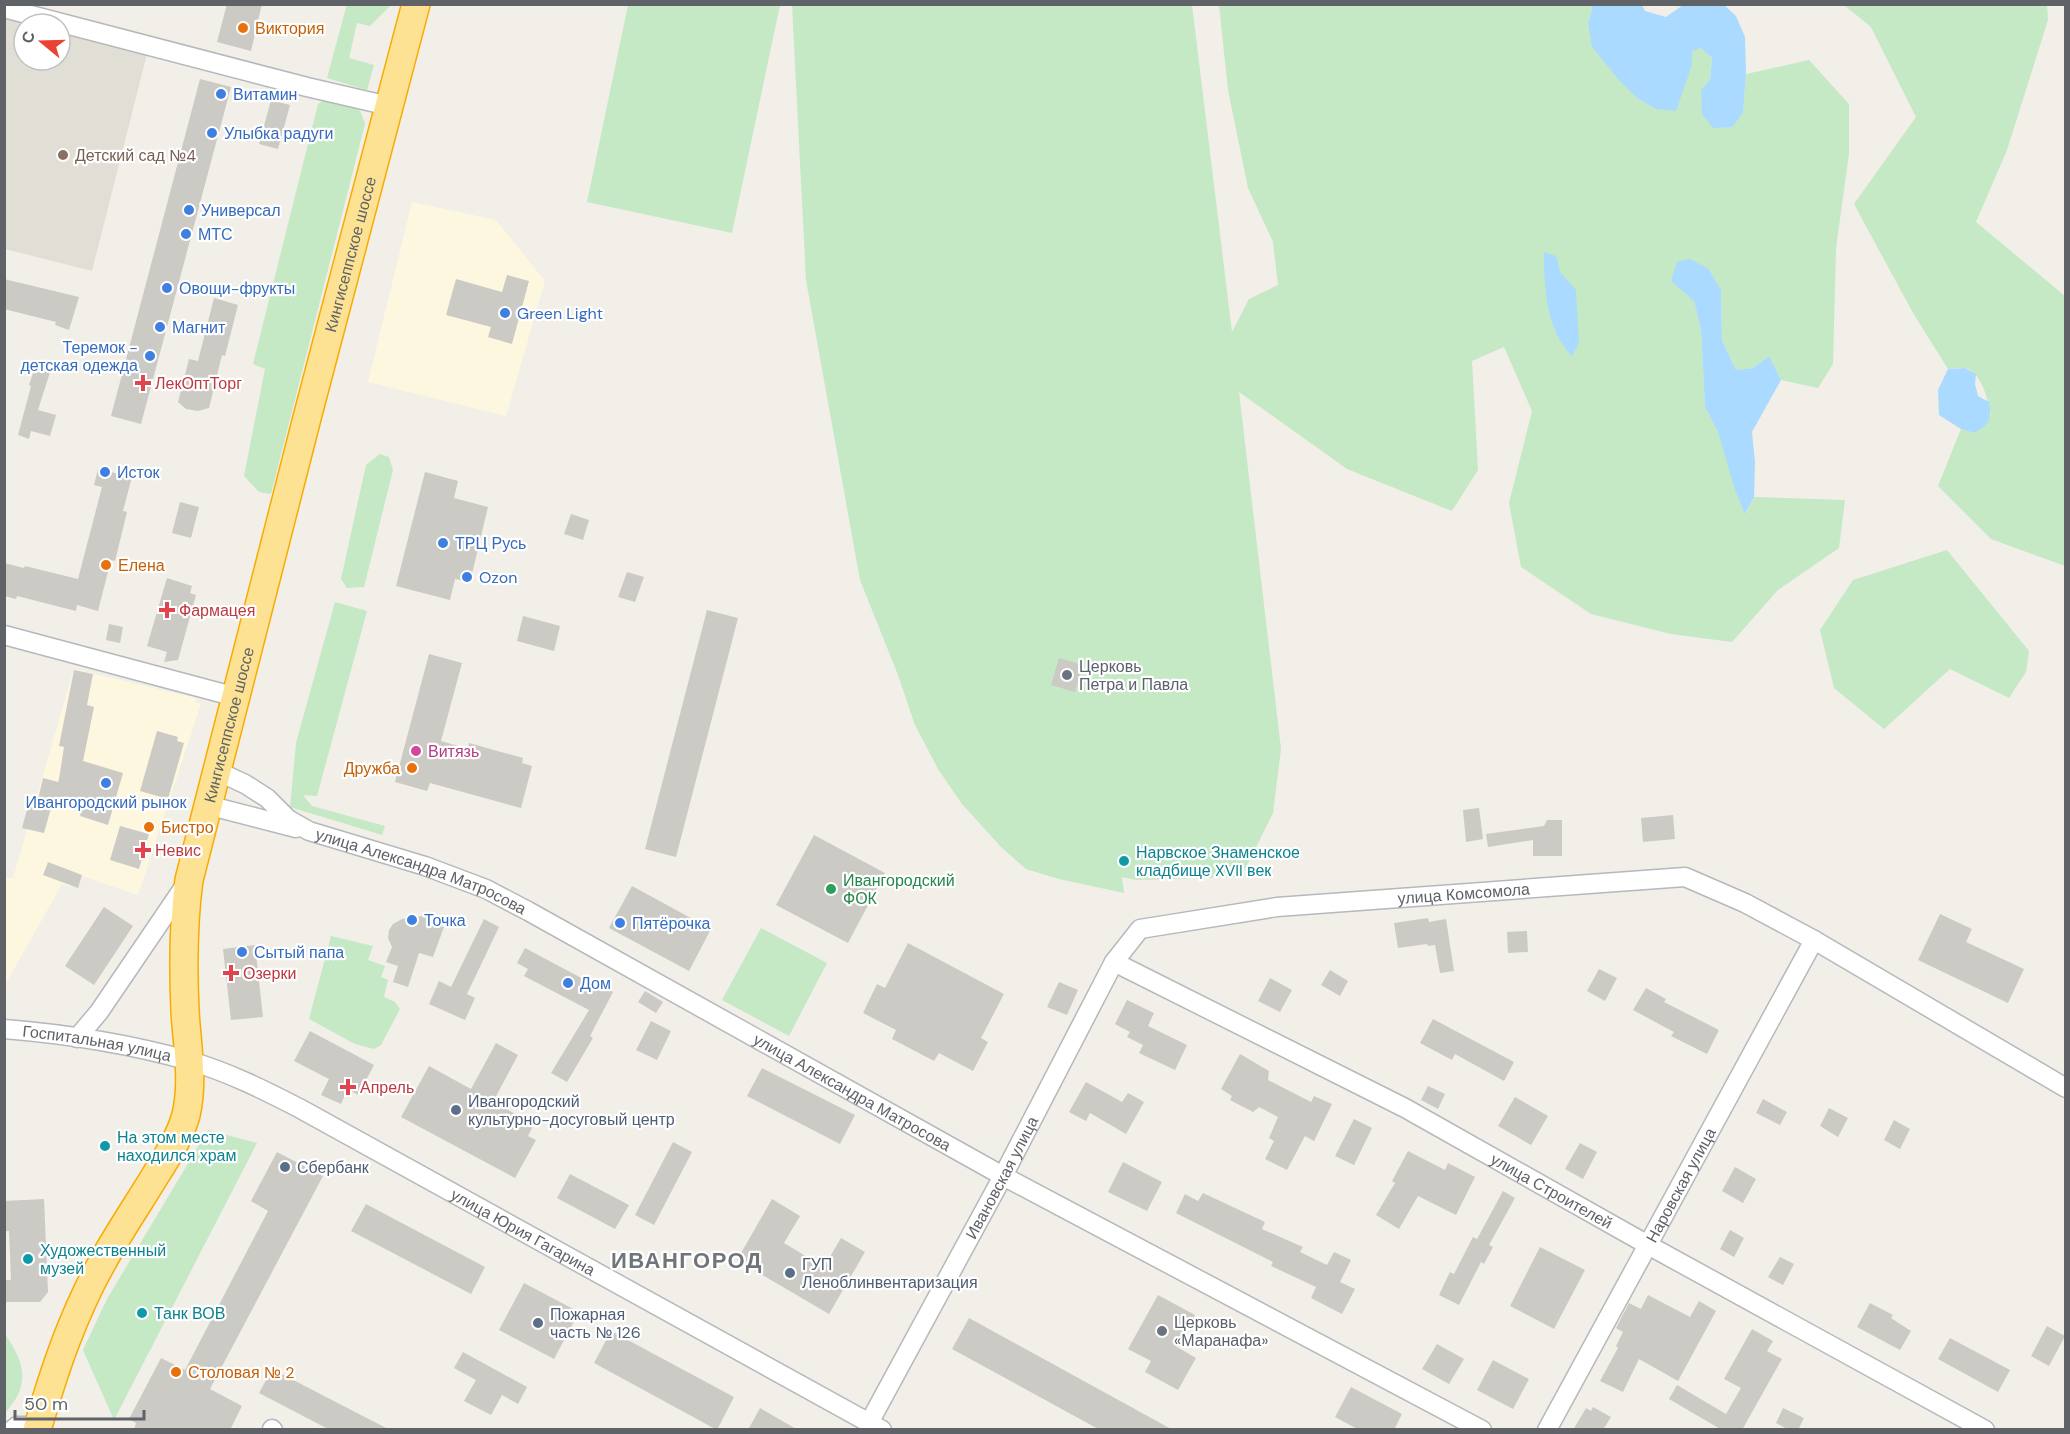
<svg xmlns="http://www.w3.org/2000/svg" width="2070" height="1434" viewBox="0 0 2070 1434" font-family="'DM Sans',sans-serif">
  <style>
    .commercial { fill: #fef7e0 }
    .education { fill: #e1ded6 }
    .green { fill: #c5e8c5 }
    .water { fill: #aadaff }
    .building { fill: #cccac5 }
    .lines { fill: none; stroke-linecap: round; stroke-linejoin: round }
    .minor-casing { stroke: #b5b8bc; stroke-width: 21 }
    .highway-casing { stroke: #f9ab00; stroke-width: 30 }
    .minor { stroke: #fff; stroke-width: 18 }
    .highway { stroke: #fde293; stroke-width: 27 }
    .food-dot { fill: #e8710a; stroke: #fff; stroke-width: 2 }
    .shop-dot { fill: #3f7fe0; stroke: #fff; stroke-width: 2 }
    .education-dot { fill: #8d6e63; stroke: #fff; stroke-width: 2 }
    .health-dot { fill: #e0444e; stroke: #fff; stroke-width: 2 }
    .worship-dot { fill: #6b7280; stroke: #fff; stroke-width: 2 }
    .hotel-dot { fill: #d1479c; stroke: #fff; stroke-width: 2 }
    .culture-dot { fill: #0f9aa8; stroke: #fff; stroke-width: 2 }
    .leisure-dot { fill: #2e9e5b; stroke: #fff; stroke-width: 2 }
    .service-dot { fill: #5c6f8a; stroke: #fff; stroke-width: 2 }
    .labels { text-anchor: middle; stroke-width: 4.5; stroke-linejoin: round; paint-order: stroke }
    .food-label { font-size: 16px; fill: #c56008; stroke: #fff; text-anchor: start }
    .shop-label { font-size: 16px; fill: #366cbe; stroke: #fff; text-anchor: start }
    .education-label { font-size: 16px; fill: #785e54; stroke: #fff; text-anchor: start }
    .street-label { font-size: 16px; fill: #5f6368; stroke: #fff }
    .health-label { font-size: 16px; fill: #be3a42; stroke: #fff; text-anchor: start }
    .worship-label { font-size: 16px; fill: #5b616d; stroke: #fff; text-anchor: start }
    .hotel-label { font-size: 16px; fill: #b23c85; stroke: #fff; text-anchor: start }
    .culture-label { font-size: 16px; fill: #0d838f; stroke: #fff; text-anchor: start }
    .leisure-label { font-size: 16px; fill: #27864d; stroke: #fff; text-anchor: start }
    .service-label { font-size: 16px; fill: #4e5e75; stroke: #fff; text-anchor: start }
    .district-label { font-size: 22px; font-weight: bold; letter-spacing: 1.5px; fill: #70757a; stroke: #fff }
  </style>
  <rect width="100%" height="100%" fill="#f1efe8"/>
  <path class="commercial" d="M412,202L496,220L545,281L506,416L368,382Z
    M74,669L196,698L195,702L201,704L138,895L76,874L71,887L62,884L5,985V878H13Z"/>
  <path class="education" d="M5,14L45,24H24V60H60V28L148,50L92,271L5,249Z"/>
  <path class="green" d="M347,4L391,5L370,26L357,23L349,58L374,65L367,90L327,78Z
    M628,5H780L732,233L587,202Z
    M792,5H1192L1232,332L1249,299L1278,285L1273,242L1248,188L1228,90L1219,5H1591L1592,10L1588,22L1624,84L1637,98L1656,109L1692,65V51L1701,47L1712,58L1710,80L1743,113L1746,74L1809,60L1849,104V154L1836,248L1833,364L1818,388L1781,380L1769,356L1753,368L1736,370L1722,340L1721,290L1694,301L1701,330L1705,407L1718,432L1746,513L1754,497L1845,500L1839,548L1778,590L1732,642L1671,634L1591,614L1521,567L1509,503L1532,411L1504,347L1472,361L1478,470L1452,511L1347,469L1239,392L1281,749L1273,813L1241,877L1136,880L1122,877L1124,893L1059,879L1026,869L1001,847L962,804L938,769L915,725L898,675L860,580L806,280Z
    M1844,5H2047L2048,20L2007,150L1976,222L2065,296V566L1991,539L1938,486L1961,429L1974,433L1991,415C1988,400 1981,369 1963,368C1958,367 1953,369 1948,369L1913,313L1854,204L1916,117L1871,27Z
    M329,97C350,101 359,101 365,124L271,494L259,492L244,476L265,369L253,364L318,104Z
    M380,454L389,457L393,470L364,587L347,588L341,579L366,465Z
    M1947,550L2029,651L2026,672L2009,698L1950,669L1884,729L1834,688L1820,630L1853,580Z
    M335,602L367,611L317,796L303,795L312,806L385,826L382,835L290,807L296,743Z
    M761,928L827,963L789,1036L722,1000Z
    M331,936L373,946L368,960L385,966L381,977L388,980L384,997L395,1002L400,1009L381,1045L374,1049L355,1044L309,1019Z
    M208,1130L257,1143L114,1420L83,1350L107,1299Z
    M5,1334C25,1363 31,1385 5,1413Z"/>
  <path class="water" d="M1591,5H1642L1645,11L1666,17L1683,5H1724L1736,16L1745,37L1746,74L1743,113L1732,127L1713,128L1702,114L1701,90L1710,80L1712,58L1701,48L1692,51V65L1676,111L1656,109L1637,98L1618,79L1592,47L1588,22L1592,10Z
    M1544,252L1556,256L1560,272L1576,290L1579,343L1572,356C1546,330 1544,287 1544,252Z
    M1689,259L1708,268L1721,290L1722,340L1736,370L1753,368L1769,356L1781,380L1752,432L1755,462L1754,497L1745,514L1735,490L1718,432L1705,407L1701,330L1694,301L1671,281L1677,262Z
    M1965,368L1976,374L1975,384L1978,396L1989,402C1992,421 1990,423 1974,433L1961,429L1939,415L1938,390L1948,369Z"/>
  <path class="building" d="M227,4H262L251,51L217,42Z
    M200,79L231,87L141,424L111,416Z
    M271,100L290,105L278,149L259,144Z
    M507,275L529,281L512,344L488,337L491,327L446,315L456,279L502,292Z
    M4,279L79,297L69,330L55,325L56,322L4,309Z
    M214,298L238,305L225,356L222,355L209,408L198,411L186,409L178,402L189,359L198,361Z
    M37,361L52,366L38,410L56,415L50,436L31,431L29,439L18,435L31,386L29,385Z
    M98,469L132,477L123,511L127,512L115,561L111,560L98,611L77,605L76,611L17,596L16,599L4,596V563L24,568L25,566L78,579L102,487L94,485Z
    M425,472L458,481L454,498L488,507L470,582L455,579L450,600L396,586Z
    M180,502L199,507L191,538L172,533Z
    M571,514L589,520L583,540L564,534Z
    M627,572L644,577L635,602L618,597Z
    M167,578L192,586L190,593L196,595L178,660L164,662L167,652L147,646Z
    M707,610L738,618L676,857L645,849Z
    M523,616L560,626L554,651L517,641Z
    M109,624L123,627L120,643L106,640Z
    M429,654L462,663L441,741L468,749L469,743L523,758L522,763L532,766L521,808L430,783L427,791L395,782Z
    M1059,658L1083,665L1075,692L1051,685Z
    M74,670L93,674L87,705L94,707L83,761L123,773L108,825L80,816L83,805L53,801L44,833L22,828L28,806L36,808L43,778L58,782L59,779L64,747L59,746Z
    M157,731L178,737L177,741L184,743L168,799L140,791Z
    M1479,808L1483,839L1466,842L1463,810Z
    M1673,815L1675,839L1643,842L1641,818Z
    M1547,820H1562V856H1533V840L1488,847L1486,834L1544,826Z
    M120,826L149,834L139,869L110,860Z
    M814,835L885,873L848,943L776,905Z
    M48,862L82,875L78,888L43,875Z
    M632,886L711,929L689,971L609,928Z
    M104,907L133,926L94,985L65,966Z
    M423,913L439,918L436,925L444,927L433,957L419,953L408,987L393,982L398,966L386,962L392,947L388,938L389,930L393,924L402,919L422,916Z
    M1940,914L1972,929L1966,942L2024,969L2008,1003L1918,960Z
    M1428,918L1429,922L1446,919L1454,971L1440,973L1435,945L1428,946L1427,944L1398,948L1394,923Z
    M484,919L499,927L467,994L475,998L465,1020L429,1004L439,981L451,987Z
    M1527,931L1528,952L1508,953L1507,932Z
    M908,943L1004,994L981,1038L988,1042L973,1071L939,1053L934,1061L892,1039L896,1030L863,1013L877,984L885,988Z
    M255,945L263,1017L231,1020L223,949Z
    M525,948L602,989L603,986L613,992L590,1036L593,1038L567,1082L551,1073L589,1010L524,976L528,969L517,963Z
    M1599,969L1617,978L1605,1001L1587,991Z
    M1330,970L1348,981L1340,996L1321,985Z
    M1270,978L1292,990L1280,1012L1258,1001Z
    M1059,982L1078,990L1067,1015L1047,1007Z
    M1646,988L1666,999L1664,1002L1719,1030L1707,1054L1671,1036L1674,1032L1633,1010Z
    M645,991L663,1002L656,1013L638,1002Z
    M1127,1000L1154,1013L1148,1026L1187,1045L1175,1070L1139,1053L1143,1045L1127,1037L1130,1032L1115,1024Z
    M1433,1019L1514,1062L1504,1081L1455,1054L1452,1060L1420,1043Z
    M651,1021L671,1031L657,1060L636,1050Z
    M310,1031L374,1065L358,1095L348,1089L341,1104L321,1095L329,1079L294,1061Z
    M496,1043L518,1055L493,1102L534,1124L528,1136L536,1140L515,1178L401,1117L429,1066L471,1089Z
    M1240,1054L1269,1071L1268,1080L1311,1102L1314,1096L1332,1104L1314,1141L1305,1136L1287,1170L1265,1159L1274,1141L1269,1138L1278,1117L1259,1107L1253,1112L1230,1100L1232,1096L1221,1089Z
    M762,1068L855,1115L840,1144L747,1096Z
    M1086,1082L1122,1102L1128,1093L1144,1102L1126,1134L1090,1113L1086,1121L1069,1112Z
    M1428,1086L1445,1094L1438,1109L1421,1100Z
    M1515,1097L1548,1116L1531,1145L1498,1126Z
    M1763,1099L1787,1112L1780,1125L1756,1113Z
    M1829,1108L1848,1118L1838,1137L1820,1126Z
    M1354,1119L1372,1128L1354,1165L1335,1156Z
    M1894,1120L1910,1129L1900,1149L1884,1140Z
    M673,1142L692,1152L654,1225L635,1215Z
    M1580,1143L1597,1152L1583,1179L1565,1169Z
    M1408,1151L1445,1170L1448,1163L1475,1177L1456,1215L1418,1196L1399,1229L1376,1215L1395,1183L1392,1181Z
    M277,1152L323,1176L210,1389L242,1406L230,1430H134L136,1423L129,1419L161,1358L185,1370L268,1211L251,1201Z
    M1123,1162L1162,1182L1147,1211L1108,1192Z
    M1735,1167L1756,1179L1743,1203L1722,1191Z
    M570,1174L629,1205L615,1229L557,1198Z
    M1503,1191L1515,1198L1489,1245L1493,1247L1484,1264L1481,1262L1459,1305L1439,1295L1450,1272L1454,1274L1473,1237L1477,1239Z
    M1203,1193L1265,1222L1262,1229L1303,1247L1300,1252L1327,1265L1334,1252L1351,1260L1340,1282L1355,1289L1342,1314L1311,1298L1316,1287L1271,1266L1273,1262L1176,1213L1185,1194L1198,1201Z
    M44,1199L48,1292L40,1302H4V1280H11L9,1231H4V1201Z
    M772,1199L800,1216L784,1243L824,1267L841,1238L865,1252L829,1314L737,1260Z
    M366,1204L485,1267L471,1294L351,1231Z
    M1730,1230L1744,1238L1734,1257L1720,1249Z
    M1540,1247L1585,1270L1554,1329L1510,1306Z
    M1780,1257L1794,1264L1783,1285L1768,1277Z
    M524,1283L579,1312L554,1359L499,1330Z
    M1158,1295L1195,1315L1177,1347L1196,1358L1178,1390L1145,1372L1151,1361L1128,1349Z
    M1648,1295L1690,1317L1699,1301L1716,1311L1678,1381L1639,1359L1623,1392L1600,1381L1618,1348L1616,1346L1623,1332L1616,1328L1629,1303L1641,1309Z
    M1870,1303L1893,1315L1891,1318L1911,1331L1900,1350L1857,1327Z
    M969,1318L1173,1430H1100L952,1349Z
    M2047,1326L2065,1336L2049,1366L2031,1356Z
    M1752,1329L1773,1341L1767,1351L1782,1359L1742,1430H1722L1669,1399L1677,1385L1726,1414L1741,1388L1724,1379Z
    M611,1331L734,1397L717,1430L594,1363Z
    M1950,1338L2010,1370L1998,1392L1938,1359Z
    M1437,1344L1464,1359L1449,1384L1422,1369Z
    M463,1352L527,1387L518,1404L502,1395L491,1415L464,1401L476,1380L454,1368Z
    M1493,1360L1529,1379L1513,1409L1477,1390Z
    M272,1369L390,1430H330L259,1393Z
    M1351,1387L1402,1414L1394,1430H1359L1335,1417Z
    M1593,1407L1611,1417L1603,1430H1573L1586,1408L1591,1411Z
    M760,1408L798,1430H748Z
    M1783,1408L1804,1418L1798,1430H1789L1776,1423Z"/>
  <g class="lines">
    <g class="minor-casing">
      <g id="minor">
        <path d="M4,8L307,87L389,106"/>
        <path d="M4,635L236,697"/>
        <path id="s1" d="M217,771L245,784L267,798L288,819L309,831L425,866L486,889L528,911L1003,1176L1482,1430"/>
        <path d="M207,805L296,828"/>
        <path id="s2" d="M1114,962L1405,1108L1648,1245L1985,1430"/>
        <path id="s3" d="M4,1029C66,1034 130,1044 190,1061C228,1072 264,1090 299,1108L882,1430"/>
        <path d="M77,1038L99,1012L186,884"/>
        <path id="s4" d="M869,1423L1003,1176L1114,962L1140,929L1277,907L1685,877L1745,903L1814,940L2066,1088"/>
        <path d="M272,1429L273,1430"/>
        <path d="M12,1430L17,1426H38"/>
        <path id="s5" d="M1547,1430L1814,940"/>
      </g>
    </g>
    <g class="highway-casing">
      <g id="highway">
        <path id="s6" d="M37,1430C54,1371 73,1314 103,1261C119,1232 138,1204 155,1176C167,1157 180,1137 186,1115C194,1080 187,1046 185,1011C183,967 183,924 189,880L308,414L416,4"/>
      </g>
    </g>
    <use href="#minor" class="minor"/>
    <use href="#highway" class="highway"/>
  </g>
  <g class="food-dot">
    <circle cx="243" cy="28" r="6"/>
    <circle cx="106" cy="565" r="6"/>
    <circle cx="412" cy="768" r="6"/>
    <circle cx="149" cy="827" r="6"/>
    <circle cx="176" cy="1372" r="6"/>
  </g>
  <g class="shop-dot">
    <circle cx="221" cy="94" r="6"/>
    <circle cx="212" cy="133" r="6"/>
    <circle cx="189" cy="210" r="6"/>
    <circle cx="186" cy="234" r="6"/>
    <circle cx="167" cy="288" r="6"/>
    <circle cx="505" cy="313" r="6"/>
    <circle cx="160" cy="327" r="6"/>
    <circle cx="150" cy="356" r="6"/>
    <circle cx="105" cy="472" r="6"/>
    <circle cx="443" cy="543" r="6"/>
    <circle cx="467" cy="577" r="6"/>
    <circle cx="106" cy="783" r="6"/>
    <circle cx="412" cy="920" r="6"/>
    <circle cx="620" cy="923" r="6"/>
    <circle cx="242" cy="952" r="6"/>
    <circle cx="568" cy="983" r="6"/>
  </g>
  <circle class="education-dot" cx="63" cy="155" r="6"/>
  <g class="health-dot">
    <path d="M140 374h6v6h6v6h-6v6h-6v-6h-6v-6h6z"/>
    <path d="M164 601h6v6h6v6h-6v6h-6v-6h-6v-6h6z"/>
    <path d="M140 841h6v6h6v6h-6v6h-6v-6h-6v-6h6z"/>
    <path d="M228 964h6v6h6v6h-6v6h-6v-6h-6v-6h6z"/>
    <path d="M345 1078h6v6h6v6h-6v6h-6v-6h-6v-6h6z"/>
  </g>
  <g class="worship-dot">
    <circle cx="1067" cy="675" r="6"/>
    <circle cx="1162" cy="1331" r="6"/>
  </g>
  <circle class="hotel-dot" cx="416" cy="751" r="6"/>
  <g class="culture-dot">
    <circle cx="1124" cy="861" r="6"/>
    <circle cx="105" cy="1146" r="6"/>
    <circle cx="28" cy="1259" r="6"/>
    <circle cx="142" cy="1313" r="6"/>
  </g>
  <circle class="leisure-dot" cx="831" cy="889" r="6"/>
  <g class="service-dot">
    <circle cx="456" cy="1110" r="6"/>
    <circle cx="285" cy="1167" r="6"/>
    <circle cx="790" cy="1273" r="6"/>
    <circle cx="538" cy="1323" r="6"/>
  </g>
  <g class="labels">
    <g class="food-label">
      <text x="255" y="34">Виктория</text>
      <text x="118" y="571">Елена</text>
      <text x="400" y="774" text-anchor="end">Дружба</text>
      <text x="161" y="833">Бистро</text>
      <text x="188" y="1378">Столовая № 2</text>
    </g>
    <g class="shop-label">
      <text x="233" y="100">Витамин</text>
      <text x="224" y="139">Улыбка радуги</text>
      <text x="201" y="216">Универсал</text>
      <text x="198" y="240">МТС</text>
      <text x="179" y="294">Овощи-фрукты</text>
      <text x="517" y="319">Green Light</text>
      <text x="172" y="333">Магнит</text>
      <text x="138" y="353" text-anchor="end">Теремок -<tspan x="138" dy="18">детская одежда</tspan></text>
      <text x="117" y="478">Исток</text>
      <text x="455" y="549">ТРЦ Русь</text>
      <text x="479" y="583">Ozon</text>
      <text x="106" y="808" text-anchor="middle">Ивангородский рынок</text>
      <text x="424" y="926">Точка</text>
      <text x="632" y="929">Пятёрочка</text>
      <text x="254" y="958">Сытый папа</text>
      <text x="580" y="989">Дом</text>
    </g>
    <g class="education-label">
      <text x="75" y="161">Детский сад №4</text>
    </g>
    <g class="street-label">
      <text dy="6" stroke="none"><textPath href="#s6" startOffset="1232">Кингисеппское шоссе</textPath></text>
      <text dy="6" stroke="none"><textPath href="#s6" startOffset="746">Кингисеппское шоссе</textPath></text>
      <text dy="6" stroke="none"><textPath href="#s1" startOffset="230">улица Александра Матросова</textPath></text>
      <text dy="6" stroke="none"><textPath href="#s4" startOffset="890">улица Комсомола</textPath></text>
      <text dy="6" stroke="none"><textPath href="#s3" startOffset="94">Госпитальная улица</textPath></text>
      <text dy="6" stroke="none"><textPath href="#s1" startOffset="716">улица Александра Матросова</textPath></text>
      <text dy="6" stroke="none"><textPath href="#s4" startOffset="279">Ивановская улица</textPath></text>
      <text dy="6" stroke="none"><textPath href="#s5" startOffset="279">Наровская улица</textPath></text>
      <text dy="6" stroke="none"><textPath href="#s2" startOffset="494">улица Строителей</textPath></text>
      <text dy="6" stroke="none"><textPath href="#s3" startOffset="564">улица Юрия Гагарина</textPath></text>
    </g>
    <g class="health-label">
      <text x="155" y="389">ЛекОптТорг</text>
      <text x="179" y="616">Фармацея</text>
      <text x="155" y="856">Невис</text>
      <text x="243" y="979">Озерки</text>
      <text x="360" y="1093">Апрель</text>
    </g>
    <g class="worship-label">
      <text x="1079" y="672">Церковь<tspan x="1079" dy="18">Петра и Павла</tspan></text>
      <text x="1174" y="1328">Церковь<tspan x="1174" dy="18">«Маранафа»</tspan></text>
    </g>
    <g class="hotel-label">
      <text x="428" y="757">Витязь</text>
    </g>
    <g class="culture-label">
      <text x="1136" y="858">Нарвское Знаменское<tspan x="1136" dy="18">кладбище XVII век</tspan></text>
      <text x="117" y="1143">На этом месте<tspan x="117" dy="18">находился храм</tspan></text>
      <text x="40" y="1256">Художественный<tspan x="40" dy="18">музей</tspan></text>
      <text x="154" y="1319">Танк ВОВ</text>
    </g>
    <g class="leisure-label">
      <text x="843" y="886">Ивангородский<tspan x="843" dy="18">ФОК</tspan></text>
    </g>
    <g class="service-label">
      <text x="468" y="1107">Ивангородский<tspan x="468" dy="18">культурно-досуговый центр</tspan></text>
      <text x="297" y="1173">Сбербанк</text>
      <text x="802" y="1270">ГУП<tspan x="802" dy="18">Леноблинвентаризация</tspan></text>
      <text x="550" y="1320">Пожарная<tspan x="550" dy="18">часть № 126</tspan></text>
    </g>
    <g class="district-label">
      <text x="687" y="1268">ИВАНГОРОД</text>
    </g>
  </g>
  <rect width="2070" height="1434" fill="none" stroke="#5f6368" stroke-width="12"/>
  <g transform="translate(42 42) rotate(289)"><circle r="28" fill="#ffffff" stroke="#bfc1c3" stroke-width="1.5"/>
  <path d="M0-4.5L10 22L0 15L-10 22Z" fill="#ea4335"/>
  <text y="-9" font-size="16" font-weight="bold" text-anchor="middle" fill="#5f6368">С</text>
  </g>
  <path d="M15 1410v9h129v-9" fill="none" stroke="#5f6368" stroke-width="3"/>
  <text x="24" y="1410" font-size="18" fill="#5f6368" stroke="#ffffff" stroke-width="4.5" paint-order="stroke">50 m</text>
</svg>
